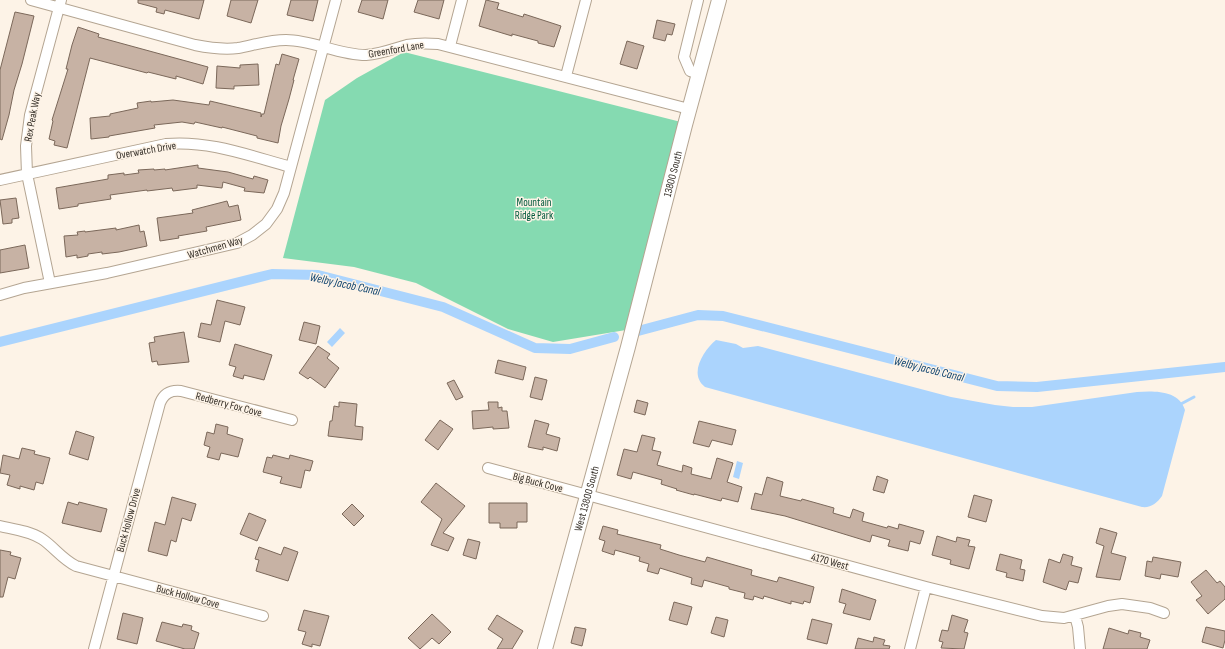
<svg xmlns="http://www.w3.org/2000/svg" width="1225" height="649" viewBox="0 0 1225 649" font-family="'Sofia Sans Condensed',sans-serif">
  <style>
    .green { fill: #85dab1 }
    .water { fill: #abd4fd }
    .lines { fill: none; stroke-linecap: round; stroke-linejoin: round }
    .stream { stroke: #abd4fd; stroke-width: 3 }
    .canal { stroke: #abd4fd; stroke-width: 10 }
    .building { fill: #c7b2a4; stroke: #7b685a }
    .street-casing { stroke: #b4a592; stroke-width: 12 }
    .secondary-casing { stroke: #b4a592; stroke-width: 16 }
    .street { stroke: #fff; stroke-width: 10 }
    .secondary { stroke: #fff; stroke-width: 14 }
    .labels { text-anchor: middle; stroke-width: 3; stroke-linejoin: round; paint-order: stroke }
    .street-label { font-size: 11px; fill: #352f28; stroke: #fdf3e7 }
    .park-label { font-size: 11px; fill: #00593c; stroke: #fdf3e7 }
    .water-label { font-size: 12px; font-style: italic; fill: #0f436e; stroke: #fdf3e7 }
  </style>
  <rect width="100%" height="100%" fill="#fdf3e7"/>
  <path class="green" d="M404,52L681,122L626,330L553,342L508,329L416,283L354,267L283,258L325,100L357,78Z"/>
  <path class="water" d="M340,328L345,333L332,347L327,342Z
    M716,340L736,344L743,348L758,346L951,397L995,405L1013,407H1032L1137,392C1154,391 1179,390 1185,410L1162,496C1157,503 1151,508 1142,507L705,387C688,374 704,350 716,340Z
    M737,461L743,463L739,479L733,477Z"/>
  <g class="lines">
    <path class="stream" d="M1179,405L1194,397"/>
    <path class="canal" d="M638,331L698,315L723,316L997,386L1037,387L1225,367
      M0,342L272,274L318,275L443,307L535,348L570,349L614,337"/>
  </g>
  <path class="building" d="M138,0H204L199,19L165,10L164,14L156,12L157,8L138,3Z
    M231,0H258L251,23L227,16Z
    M291,0H318L313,21L287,15Z
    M362,0H388L383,19L358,12Z
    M418,0H444L439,19L414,12Z
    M486,0L499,3L497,9L523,17L524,14L561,26L554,47L538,43V41L512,34V36L479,26Z
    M15,12L34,16L22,64L14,90L9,115L2,140L0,139V70Z
    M657,20L675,24L672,35L667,34L665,41L653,38Z
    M78,27L99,34L98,37L208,67L203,84L176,76V79L148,72L147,73L90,58L67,148L54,145L55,141L49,139L53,121L52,120L68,69H66L72,45Z
    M627,41L644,46L637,69L620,64Z
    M282,54L299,59L293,80H294L289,99L281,126L278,143L257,138V136L222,127V128L195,122L194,124L182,122L154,125L155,128L109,136V137L91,139L90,118L110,116V114L138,108L137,103L151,101V102L173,100L209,105L210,101L261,113V117L262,114H264L276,64L279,65Z
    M258,64L259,85L234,86V89L216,88L217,66L240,68V65Z
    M198,165V168L228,172L253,179L254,176L268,180L264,193L244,191L245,188L223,182L222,188L197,185V188L173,191L172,188L147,191V190L110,195L111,199L78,204V206L59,209L56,188L108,179V175L124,173V175L139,173L138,170L154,169V170L165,169V170Z
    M16,198L19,218L12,219V223L3,224L0,200Z
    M227,201L229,207L238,205L241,220L206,227L207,231L178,236L179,238L160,241L157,218L193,213L192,210Z
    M139,225L140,232L144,231L147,246L119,252L102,254V252L88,254V256L77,258V255L66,257L64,236L78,235L77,232L85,231V232L116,228V230Z
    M25,245L29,268L0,273V250Z
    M217,300L245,307L240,325L225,321L220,342L198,337L201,323L211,325Z
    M304,322L320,326L316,344L299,340Z
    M184,332L189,362L158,365L157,361L152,362L149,343L155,342L154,337Z
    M235,344L272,355L264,380L244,375L243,379L233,376L236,367L229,365Z
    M318,346L330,354L327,358L339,368L325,388L310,377L308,379L299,373Z
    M498,360L526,367L523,380L495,373Z
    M535,377L547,380L542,400L530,397Z
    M454,380L463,397L456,400L447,383Z
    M637,400L648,403L645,415L634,412Z
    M339,402L357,404L355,426L363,427L362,440L328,436L330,421H332L334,406L339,407Z
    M488,402H498V408L502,407V411H507L509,428L493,429V427L473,429L472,411L489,410Z
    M440,420L453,429L438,450L425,440Z
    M535,420L549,424L546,434L560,438L557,451L543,447V450L528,447Z
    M699,421L736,430L732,445L712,440L709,447L693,443Z
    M216,424L228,427L227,434L243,439L238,457L221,453L219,460L207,457L210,447L204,445L207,432L214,434Z
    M76,431L94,437L88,460L69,454Z
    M642,435L655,438L652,450L661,452L657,465L682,472L683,465L692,468L691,474L711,479L717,458L733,463L727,482L742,487L738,502L722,498L721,501L694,494V495L676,490L677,489L661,484L662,480L633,472L631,479L617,475L624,449L637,452Z
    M22,448L35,451L34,454L50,458L43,484L36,482L34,490L20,486V489L7,485L10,475L0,473L3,455L19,459Z
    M273,455L289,459L290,455L313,461L310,471L305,470L301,488L280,483L282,477L263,472L267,457L272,458Z
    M877,476L888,480L884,493L873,490Z
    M767,477L783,482L780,496L801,501L802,499L834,508L833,513L850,518L853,509L864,513L862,521L887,528L888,526L898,529L899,524L924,531L920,544L910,541L908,551L888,546L890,540L872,535L870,542L785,516L751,509L755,493L762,495Z
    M436,483L465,506L443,533L454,538L448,551L431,545L442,519L421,502Z
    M974,495L992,500L986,522L968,517Z
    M172,497L196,504L191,521L182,518L176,542L171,540L167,556L148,551L155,522L165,525Z
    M68,502L78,505L79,502L107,509L101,532L62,523Z
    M489,503H527V522H517V528H500V523H489Z
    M352,504L364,516L354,526L342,514Z
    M249,513L266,520L257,541L240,534Z
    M603,526L618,530L617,534L661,545L660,549L679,555L705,562L707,557L724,562L752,570L751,575L777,582L779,577L814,587L810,603L804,601L803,604L791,601V604L764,596L763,599L754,596L753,600L744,598L745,593L729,589V587L704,580L702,587L691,584L692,578L660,568L658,574L647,571L649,564L639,561L640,557L615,550L614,555L602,551L605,541L599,539Z
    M1100,528L1117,533L1111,553L1126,557L1120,580L1096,577L1104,546L1096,543Z
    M937,536L956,542L957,537L970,540L968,546L975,547L969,569L950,564L951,560L932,555Z
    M468,539L480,542L476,559L463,555Z
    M259,547L281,555L284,547L298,552L288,581L256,571L259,560L255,559Z
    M0,550L11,552L10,555L21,558L15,579L8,577L3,597H0Z
    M1000,554L1022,560L1020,569L1025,570L1023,581L1006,577L1007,573L996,570Z
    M1063,554L1073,557L1071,565L1082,568L1078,583L1069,581L1066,590L1043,582L1049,559L1060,563Z
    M1153,557L1181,562L1178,577L1161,574L1160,579L1145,576L1147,561L1152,562Z
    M1206,570L1217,583L1220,581L1225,587V599L1208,614L1196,600L1202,596L1191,582Z
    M842,589L876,600L870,620L843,613L846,604L839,602Z
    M674,602L692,607L687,625L669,620Z
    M304,610L329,616L320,646L312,644V647L302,644L306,632L298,630Z
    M123,613L143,618L137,644L117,639Z
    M432,614L451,632L439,644L432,638L420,649L408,638Z
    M497,615L523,631L512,649H497L503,639L488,629Z
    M952,615L968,620L964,632L968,633L964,649L941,648L943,642L939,641L942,630L948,631Z
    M716,617L728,620L724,637L711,633Z
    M812,619L832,624L827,644L807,639Z
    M162,622L182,627L183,624L192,626L191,630L199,633L194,649H185L156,641Z
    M575,627L586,629L582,646L571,643Z
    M1206,627L1225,631V640L1223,648L1202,642Z
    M1109,628L1128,634L1129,630L1141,633L1140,637L1150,640L1147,649H1103Z
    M874,637L885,640L883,645L890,646L889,649H855L858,638L873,642Z"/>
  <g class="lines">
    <g class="street-casing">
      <path id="street" d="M31,0L195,45C210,48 223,50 238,48C254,45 269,40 286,40C313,40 338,55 366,55C381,54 393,49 407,45C417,43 427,43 438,44L689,109
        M698,0L684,57L690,71L699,74
        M450,46L462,0
        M566,76L586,0
        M0,180L166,144C209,140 250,156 291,167
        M50,283L27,174L26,146L30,115L61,0
        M0,295L24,288L107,273L237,243L252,235L266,224L277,209L284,193L336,0
        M488,468L926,587L1042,616L1064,618L1108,606L1122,604L1150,608L1164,613
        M0,526C13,529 30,531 42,539C54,547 62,559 76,566L263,616
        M1075,616L1078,627L1080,649
        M94,649L160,403C164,393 171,390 181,391L292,420
        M910,649L926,587"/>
    </g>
    <g class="secondary-casing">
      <g id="secondary">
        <path id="s1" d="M545,649L628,347L685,125L719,0"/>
      </g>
    </g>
    <use href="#street" class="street"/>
    <use href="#secondary" class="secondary"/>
  </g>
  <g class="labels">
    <g class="street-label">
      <text transform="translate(396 49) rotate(-10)" y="4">Greenford Lane</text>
      <text transform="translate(32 117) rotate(-79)" y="4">Rex Peak Way</text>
      <text transform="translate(146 150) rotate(-10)" y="4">Overwatch Drive</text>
      <text dy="4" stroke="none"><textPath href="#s1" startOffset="492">13800 South</textPath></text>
      <text transform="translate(215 247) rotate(-16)" y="4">Watchmen Way</text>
      <text transform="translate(229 404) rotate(15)" y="4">Redberry Fox Cove</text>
      <text transform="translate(538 482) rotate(15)" y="4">Big Buck Cove</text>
      <text dy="4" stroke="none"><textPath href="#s1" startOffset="156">West 13800 South</textPath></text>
      <text transform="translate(128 520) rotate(-75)" y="4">Buck Hollow Drive</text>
      <text transform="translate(830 561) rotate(15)" y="4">4170 West</text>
      <text transform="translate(188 596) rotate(15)" y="4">Buck Hollow Cove</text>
    </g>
    <g class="park-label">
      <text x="534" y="206">Mountain<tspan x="534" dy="13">Ridge Park</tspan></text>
    </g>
    <g class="water-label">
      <text transform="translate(345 284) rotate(12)" y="4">Welby Jacob Canal</text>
      <text transform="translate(929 369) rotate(14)" y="4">Welby Jacob Canal</text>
    </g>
  </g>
</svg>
